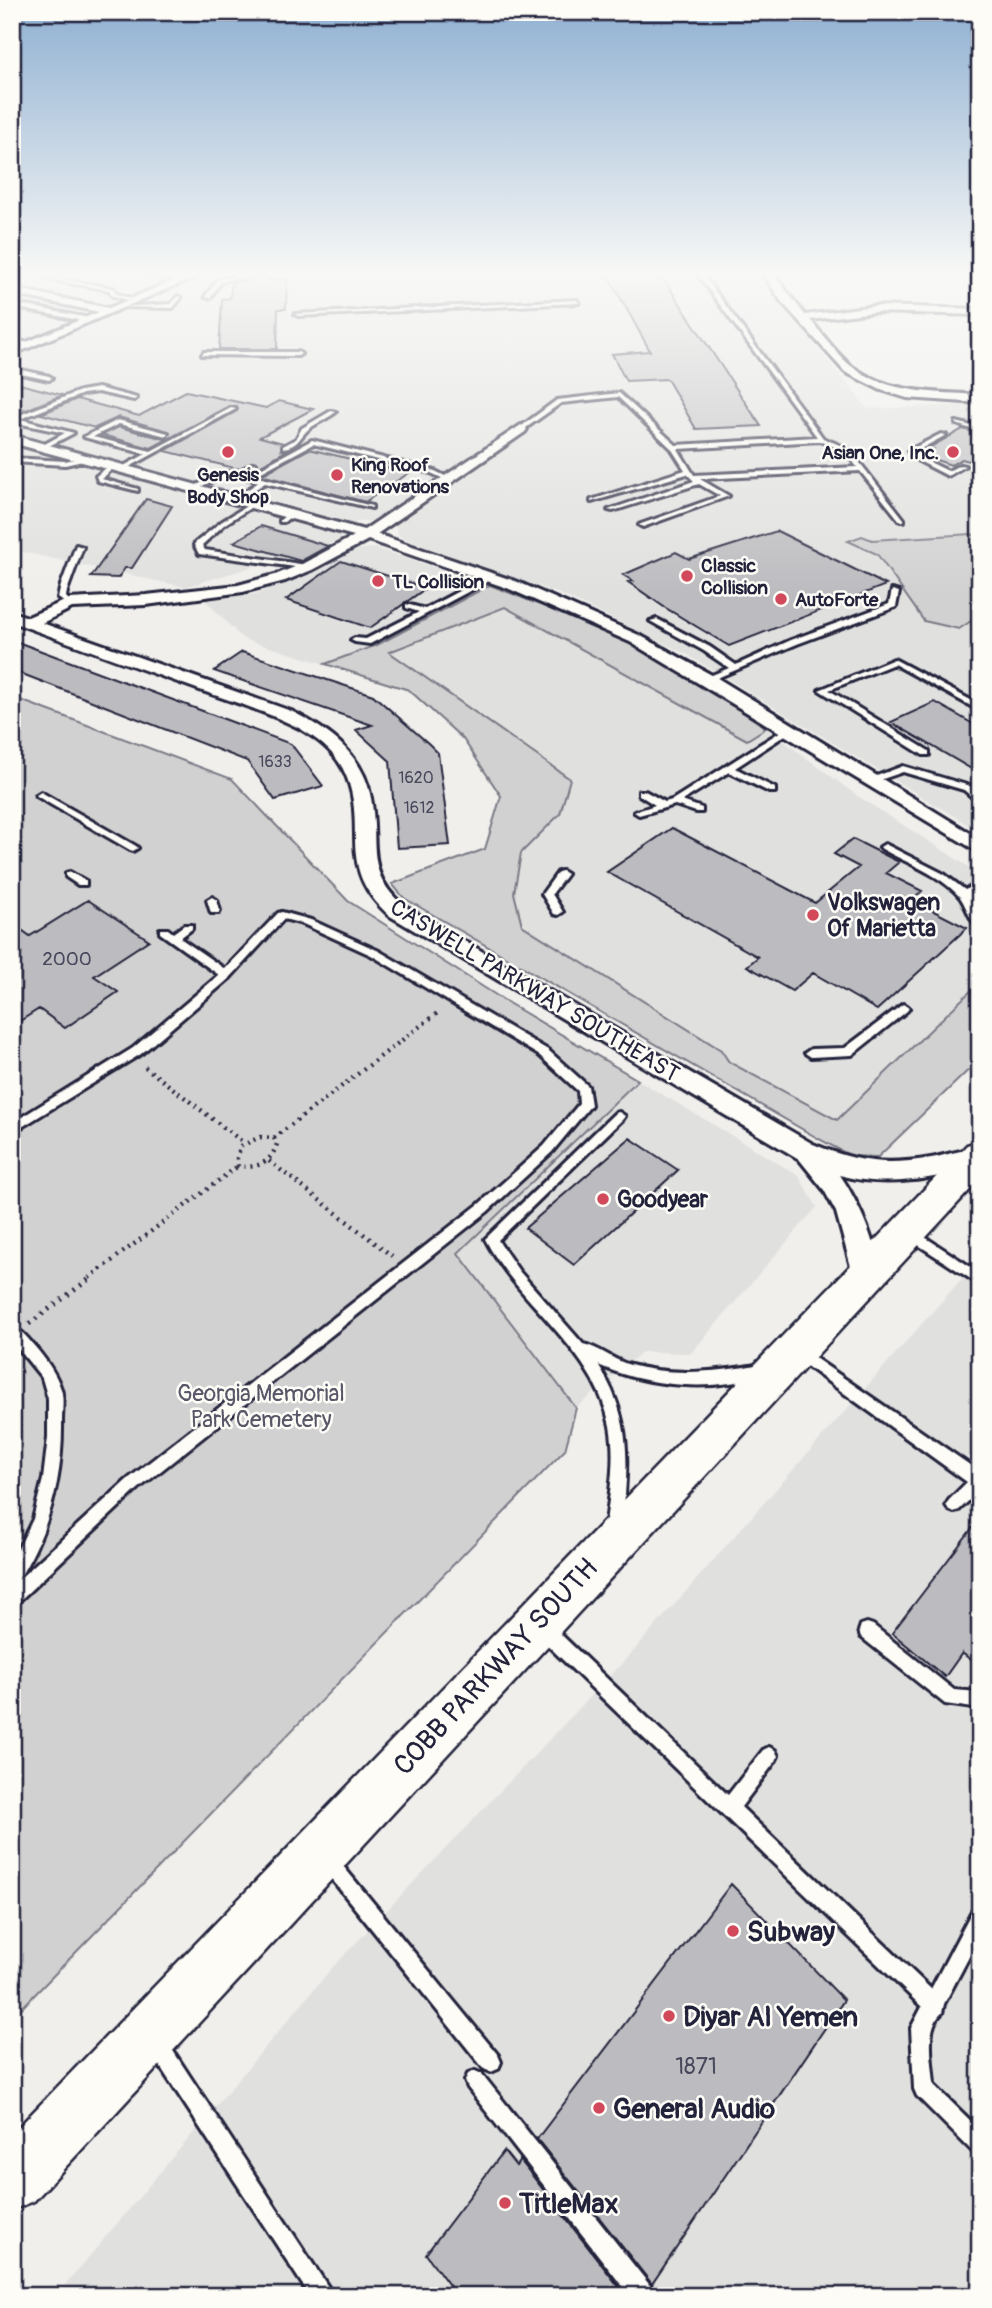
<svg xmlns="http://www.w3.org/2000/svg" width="992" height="2308" viewBox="0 0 992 2308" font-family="Pangolin,sans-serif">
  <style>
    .built { fill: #e0e0df }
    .green { fill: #d2d1d1; stroke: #7a7a86; stroke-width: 2 }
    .building { fill: #bcbcc0; stroke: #22223b; stroke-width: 2 }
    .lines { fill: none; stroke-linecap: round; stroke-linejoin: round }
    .service-casing { stroke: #22223b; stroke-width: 6 }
    .minor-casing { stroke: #22223b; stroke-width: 6 }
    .primary-casing { stroke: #22223b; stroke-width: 5 }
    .path-far1 { stroke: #22223b; stroke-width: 4.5; stroke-dasharray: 2 5; stroke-linecap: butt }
    .path { stroke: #22223b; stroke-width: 5; stroke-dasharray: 2 6; stroke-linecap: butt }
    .service { fill: #fdfcf7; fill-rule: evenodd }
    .minor { fill: #fdfcf7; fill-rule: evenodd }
    .primary { fill: #fdfcf7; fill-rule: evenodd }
    .poi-dot { fill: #d1495b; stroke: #fdfcf7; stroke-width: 2.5 }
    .labels { text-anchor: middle; stroke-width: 5; stroke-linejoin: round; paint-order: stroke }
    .far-number-label { font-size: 16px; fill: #48485c }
    .far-poi-label { font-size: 19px; font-weight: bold; fill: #22223b; stroke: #fdfcf7; text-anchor: start }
    .number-label { font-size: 19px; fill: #48485c }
    .poi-label { font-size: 23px; font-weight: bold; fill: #22223b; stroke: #fdfcf7; text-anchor: start }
    .street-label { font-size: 23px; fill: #22223b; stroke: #fdfcf7 }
    .park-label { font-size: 23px; fill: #575768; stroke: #fdfcf7 }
    .near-number-label { font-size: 23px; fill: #48485c }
    .near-street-label { font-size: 28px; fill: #22223b; stroke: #fdfcf7 }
    .near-poi-label { font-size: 28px; font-weight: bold; fill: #22223b; stroke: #fdfcf7; text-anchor: start }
  </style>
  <rect width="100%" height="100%" fill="#f0efec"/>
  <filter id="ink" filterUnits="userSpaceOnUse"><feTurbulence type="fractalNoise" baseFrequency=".0143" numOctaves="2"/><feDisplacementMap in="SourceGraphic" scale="14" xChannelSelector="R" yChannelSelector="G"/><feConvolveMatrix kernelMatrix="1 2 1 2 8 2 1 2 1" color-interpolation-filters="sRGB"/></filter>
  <g filter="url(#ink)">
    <path class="built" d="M12,272H755L868,409L980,404V540L971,534L872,540L862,536L924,621L959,629L980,615V832L686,654L560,594L407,540L398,535L397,527L369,521L357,522L338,541L185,587L18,551L12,555Z
      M375,548L490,585L377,645L325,664L243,639L205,600L256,594L307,576L359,549Z
      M505,607L747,740L766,728L859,797L980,874V982L837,1120L729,1062L721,1050L522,924L513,893L521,853L560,814L388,652Z
      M638,1080L798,1175L817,1207L691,1353L642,1352L576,1408L458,1253Z
      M980,1258V2296H56L331,1969L629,1656Z"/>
    <path class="green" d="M972,534L980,540V615L959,629L924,621L877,554L848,541L862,536L872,540Z
      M490,585L627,640L701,683L766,728L747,740L505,607L389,652L570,779L560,814L521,853L514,893L522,925L721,1050L729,1062L837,1120L980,982V1059L878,1157L851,1156L819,1139L404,898L392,884L485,849L501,796L463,739L409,690L325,664L377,645Z
      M12,697L232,779L348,901L510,1004L638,1080L458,1253L576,1408L565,1450L12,2018Z"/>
    <path class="building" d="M606,272H659L761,426L696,429L667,379L626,381L612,354L650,351Z
      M269,276V280H287L286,309H278L277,349H219L222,299L230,298L232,282L247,281L249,277Z
      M12,382L62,395L26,410L12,406Z
      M186,391L266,408L279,401L313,409L260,437L283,443L281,450L289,449L259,466L257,462L253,461L238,469L165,451L237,411V406H230L151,448L102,435L119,427L165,439L170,432L119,417L95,428L41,414L77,399L139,416Z
      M963,429L980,434V464L962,459L951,465L921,455L933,449L929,448Z
      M309,449L409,473L365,502L261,475Z
      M146,499L172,506L132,568H125L118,578L91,577Z
      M261,526L328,546L301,561L234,542Z
      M777,531L886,585L729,646L664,607L628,582L633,581L623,575L676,552L689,559Z
      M341,561L426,588L370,628L286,600Z
      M12,640L291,744L323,786L275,800L247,761L12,670Z
      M242,652L373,695L429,744L438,753L450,845L397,848L390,761L356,730L372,725L214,671Z
      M935,702L980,728V774L891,722Z
      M672,828L815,903L859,867L834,854L853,839L899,862L886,873L922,891L912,900L967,928L877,1010L813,973L792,991L747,966L758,957L607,872Z
      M88,900L149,940L94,976L118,992L65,1028L39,1009L12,1026V923L30,936Z
      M630,1138L678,1170L574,1265L525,1228Z
      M980,1518V1667L962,1653L945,1677L892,1633Z
      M731,1884L844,2000L652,2284L537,2139Z
      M504,2151L516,2166L520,2160L626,2296H457L426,2254Z"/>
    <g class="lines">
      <g class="service-casing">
        <path id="service" d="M134,272H145L184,281L182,282Z
          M696,272H701L823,438L849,449L904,519V521H900L860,471L700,479L729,496L643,527L639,525L641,524L720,496L699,484L613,511L608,510L694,481L687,474L591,502V500L685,470L671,448L618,397L561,403L523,430H519V428L557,400L619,393L676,445L817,437ZM820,441L845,451L857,467L694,475L678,449Z
          M245,273L247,275L221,282L210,298L205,297L217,280Z
          M49,277L113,288L117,294L138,300L135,302L113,296L109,290L47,279Z
          M178,296L181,298L173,308L116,307L171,304Z
          M577,300L579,303L298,316L295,314Z
          M12,303L89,318L92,320L89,322L12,307Z
          M12,339L31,344L32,345L29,347L12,343Z
          M204,352H298L301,354L298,356L202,355Z
          M12,368L49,376L52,378L49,380L12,372Z
          M98,388L137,398L134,400L98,392L83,394L20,419L74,433L43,449L41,446L65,433L12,422V418L80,391Z
          M231,408L236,409L122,471L119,469L120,468L146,454L84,437L118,420L168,433L166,436L119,424L93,437L151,451Z
          M331,411L336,412C328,418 319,422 310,428C299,436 300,446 283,448V446L296,439L302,428Z
          M956,422L980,428V432L956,424Z
          M941,434L946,435L915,452L919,457L948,471L960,465L965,466L948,476L915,459L908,451Z
          M312,440L435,471L451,479L446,480L431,473L313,444L254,476L372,506V508L265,483L238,500H234V498L259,482L246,478V476Z
          M85,457L87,458V460L65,465L12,462V458L65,461Z
          M254,463L256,464V466L242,475H225L196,489L191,488L222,472H239Z
          M110,465L115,466L102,479L138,489V491L98,481L96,476Z
          M253,502L255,503V505L225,524L202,545L205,550L307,565L311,567L310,569L199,554L194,545L195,543L221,522Z
          M289,513L294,514L284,522H280V520Z
          M76,545L83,547L67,591L66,597L73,604L69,606L58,598L61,585Z
          M489,575L496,577L370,644L355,642L351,640L355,638L366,639L419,612L406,608V604L425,609Z
          M892,590L899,592L896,607L797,644L710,681L706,679L707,677L729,668L704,651L650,621L657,619L710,647L736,665L791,640L889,604Z
          M894,659L980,705V711L894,664L829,690L929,751V755H923L819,690Z
          M786,728L793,730L735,768L775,788V792H769L729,772L682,801L702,808V812H696L675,805L639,815L634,812L655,805L639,795V791H645L665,802L672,800Z
          M903,766L970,786L980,796V804L964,790L903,772L871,783L866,780Z
          M41,792L136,846L138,848L133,851L130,850L38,797L36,795Z
          M885,844L944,874L965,890L980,883V890L970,896L980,915V928C969,922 967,905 959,896C939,874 907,863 882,849L880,847Z
          M562,871L567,874L552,894L563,912L558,915L554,914L542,894L558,872Z
          M70,872L86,881V885H78L66,877V873Z
          M212,897L217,900L220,911L219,913H211L207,900Z
          M282,912L311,920L379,951L548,1050L588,1086L591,1105L552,1152L487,1212L138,1489L18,1602L12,1604V1585L17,1581L12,1583V1561L33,1519L43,1479L48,1437V1399L42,1378L12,1341V1326C22,1330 29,1340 36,1348C46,1360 56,1373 61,1389C64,1399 62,1410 62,1421C63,1479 49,1531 18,1580L128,1479L479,1204L544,1146L579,1104L578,1091L540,1056L371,955L303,924L284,919L230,978L141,1054L12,1133V1123L133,1048L219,975L160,933V929H168L173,933L184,925H192V929L180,938L225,969L278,913Z
          M903,1004L909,1008L907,1011L852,1055L811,1057L805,1053L811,1049L845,1048Z
          M619,1112L625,1116L623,1119L498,1240L501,1245L519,1271L583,1344C598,1347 612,1359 627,1364C671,1377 717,1372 762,1364L767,1366L769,1370L767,1374C715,1393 648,1387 598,1365C632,1417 629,1464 622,1523L619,1528L614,1530L609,1528L606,1523C610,1491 616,1458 610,1426C595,1350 519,1305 485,1239L615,1113Z
          M911,1228L980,1273V1285L906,1237L905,1233L906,1229Z
          M799,1347L980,1472V1490L959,1510L954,1512L949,1510L946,1505L949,1500L967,1482L794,1357L792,1353L794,1349Z
          M542,1620L548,1622L728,1795L763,1750L769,1747L775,1750L778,1756L775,1762L741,1807L931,1989L973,1909L980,1907V1936L944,2004L942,2013C924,2028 933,2063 934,2085L980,2130V2155L973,2152L917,2096L914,2089L911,2028L922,2007L536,1634L534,1628L536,1622Z
          M867,1623L873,1625L954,1690L980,1692V1709L945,1704L861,1637L859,1631L861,1625Z
          M328,1852L334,1855L498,2055L501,2062L498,2069L491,2072L484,2069L322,1867L319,1861L322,1855Z
          M157,2034L164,2037L334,2296H310L150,2051L147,2044L150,2037Z
          M475,2071L482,2074L652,2288L655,2296H630L468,2088L465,2081L468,2074Z"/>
      </g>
      <g class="minor-casing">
        <path id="minor" d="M193,272H207L12,355V348L99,312L12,294V288L109,308Z
          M762,272H772L805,315L875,306L980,309V315L875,312L810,320C824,335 838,357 854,368C891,394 936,392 980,395V403L907,398L881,390L845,372L781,301Z
          M521,425L527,429L525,432L377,534L518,582L641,636L719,679L980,839V853L630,642L507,588L368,540L312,570L285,581L243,592L146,605L72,608L42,623L291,711C329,730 363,754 371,798C380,844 363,871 404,906L813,1144C856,1162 884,1166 931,1158C947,1155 964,1148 980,1149V1167C935,1178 885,1189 840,1175C856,1198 887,1259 874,1285L865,1288L856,1285L836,1212L824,1190L799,1159L390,916C332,865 371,825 343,769C334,751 315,737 297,727C266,711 230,701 197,689C136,667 74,645 12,622V612L28,617L69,599L146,595L238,585L275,575L302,564L354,536L12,443V435L364,530Z"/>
      </g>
      <g class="primary-casing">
        <path id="primary" d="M980,1141V1179L34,2201L12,2210V2134L967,1145Z"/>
      </g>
      <path class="path-far1" d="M145,1067L244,1143
        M260,1137L274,1138L277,1144C271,1163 257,1169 238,1166L237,1158L241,1146Z
        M274,1138L440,1011
        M269,1161L392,1256
        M89,1278L238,1166"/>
      <path class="path" d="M29,1324L92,1277"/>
      <use href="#service" class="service"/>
      <use href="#minor" class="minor"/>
      <use href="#primary" class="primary"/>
    </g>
  </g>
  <linearGradient id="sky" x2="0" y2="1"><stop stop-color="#8fb0d2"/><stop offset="0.46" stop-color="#f8f8f6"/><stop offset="1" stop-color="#f8f8f6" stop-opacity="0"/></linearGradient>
  <rect width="992" height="595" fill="url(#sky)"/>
  <g class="poi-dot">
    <circle cx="228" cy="452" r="7"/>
    <circle cx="953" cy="452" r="7"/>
    <circle cx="337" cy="475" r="7"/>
    <circle cx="687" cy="576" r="7"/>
    <circle cx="378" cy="581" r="7"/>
    <circle cx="781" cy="599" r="7"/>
    <circle cx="813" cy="915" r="7"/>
    <circle cx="603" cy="1199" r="7"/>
    <circle cx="733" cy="1931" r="7"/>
    <circle cx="669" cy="2016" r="7"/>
    <circle cx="599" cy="2108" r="7"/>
    <circle cx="505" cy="2203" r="7"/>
  </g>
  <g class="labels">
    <g class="far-number-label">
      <text x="275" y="767">1633</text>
      <text x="416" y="783">1620</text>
      <text x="419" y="813">1612</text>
    </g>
    <g class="far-poi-label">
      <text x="939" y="459" text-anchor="end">Asian One, Inc.</text>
      <text x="351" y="471">King Roof<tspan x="351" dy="22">Renovations</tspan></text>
      <text x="228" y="481" text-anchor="middle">Genesis<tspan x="228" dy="22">Body Shop</tspan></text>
      <text x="701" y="572">Classic<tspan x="701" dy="22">Collision</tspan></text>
      <text x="392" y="588">TL Collision</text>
      <text x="795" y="606">AutoForte</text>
    </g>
    <g class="number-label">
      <text x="67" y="965">2000</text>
    </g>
    <g class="poi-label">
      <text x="827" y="910">Volkswagen<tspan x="827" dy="26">Of Marietta</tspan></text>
      <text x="617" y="1207">Goodyear</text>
    </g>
    <g class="street-label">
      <text transform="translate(535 990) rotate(31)" y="8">CASWELL PARKWAY SOUTHEAST</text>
    </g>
    <g class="park-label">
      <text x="261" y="1401">Georgia Memorial<tspan x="261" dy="26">Park Cemetery</tspan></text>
    </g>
    <g class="near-number-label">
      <text x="696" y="2074">1871</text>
    </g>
    <g class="near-street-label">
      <text transform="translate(495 1666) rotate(-47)" y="10">COBB PARKWAY SOUTH</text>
    </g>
    <g class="near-poi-label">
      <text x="747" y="1941">Subway</text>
      <text x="683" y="2026">Diyar Al Yemen</text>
      <text x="613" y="2118">General Audio</text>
      <text x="519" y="2213">TitleMax</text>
    </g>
  </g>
  <rect width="992" height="2308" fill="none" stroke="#fdfcf7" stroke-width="42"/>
  <rect x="21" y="21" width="950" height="2266" fill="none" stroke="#22223b" stroke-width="2.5" filter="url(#ink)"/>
</svg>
